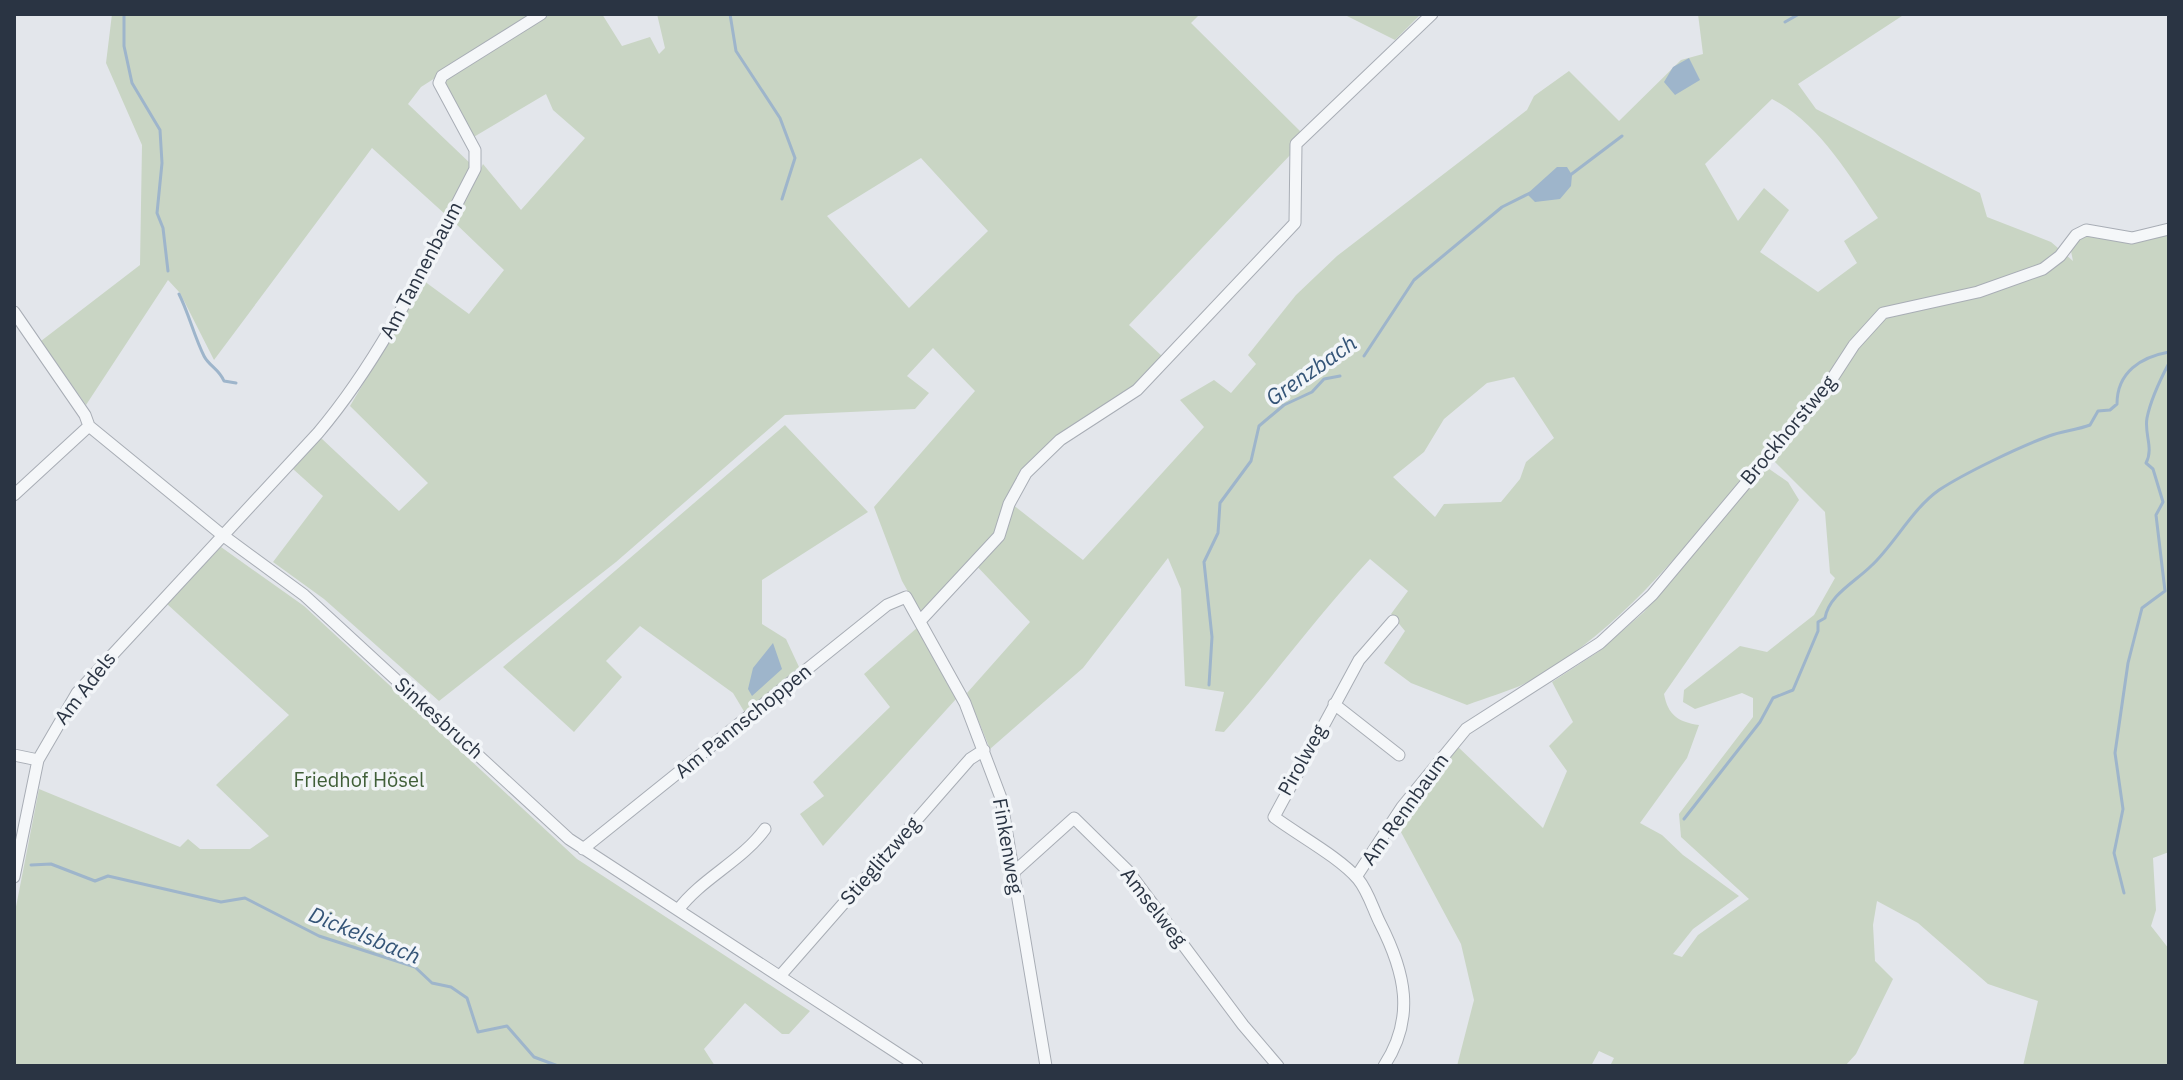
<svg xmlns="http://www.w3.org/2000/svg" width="2183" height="1080" viewBox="0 0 2183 1080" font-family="'IBM Plex Sans',sans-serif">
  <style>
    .green { fill: #c9d5c4; fill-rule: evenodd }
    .water { fill: #9eb5cb }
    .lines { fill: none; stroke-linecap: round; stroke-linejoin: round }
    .stream { stroke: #9eb5cb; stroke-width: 3 }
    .street-casing { stroke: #a8adb5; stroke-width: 13 }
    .street { stroke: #f5f7f9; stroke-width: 11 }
    .labels { text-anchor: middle; stroke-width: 7; stroke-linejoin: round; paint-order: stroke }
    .street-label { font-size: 20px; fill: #2a3443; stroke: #f2f5f8 }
    .park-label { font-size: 20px; fill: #405f38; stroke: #f2f5f8 }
    .water-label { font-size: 22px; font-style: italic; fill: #345477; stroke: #f2f5f8 }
  </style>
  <rect width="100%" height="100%" fill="#e3e6eb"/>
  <path class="green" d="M112,14H535L421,87L408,104L472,165L446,215L372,148L214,360L180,293L168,280L86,405L41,341L140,265L142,145L106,63Z
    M546,14H602L622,46L650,37L659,54L665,48L657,14H1200L1191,23L1302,133L1292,153L1129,325L1164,358L1135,388L1022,471L1012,504L1083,560L1204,427L1180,400L1214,380L1231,393L1256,364L1248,355L1296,295L1337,256L1527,110L1534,96L1569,71L1619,121L1681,60L1703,54L1698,14H1905L1798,84L1816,109L1980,193L1987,217L2051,242L2073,261L2071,251L2081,237L2097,234L2145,241L2169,233V852L2153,858L2156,910L2151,926L2169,949V1066H2023L2038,1001L1988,984L1918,923L1877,901L1873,925L1875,961L1893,979L1856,1054L1845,1066H1610L1614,1058L1599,1051L1591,1066H1457L1474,1000L1461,944L1395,821L1456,745L1543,828L1567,771L1549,746L1573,722L1552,682L1598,652L1644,612L1765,466L1788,482L1799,500L1664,694C1668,715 1678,722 1699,725L1687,758L1640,823L1662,835L1683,855L1739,896L1693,929L1673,954L1682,957L1698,935L1749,899L1681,837L1679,814L1753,717V698L1742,693L1695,709L1683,702L1684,690L1740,646L1767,652L1814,615L1835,578L1830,573L1825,512L1765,452C1694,535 1627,627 1530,681C1511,691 1488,697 1467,705L1411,683L1384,663L1405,631L1391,614L1408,591L1370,559C1318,615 1275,675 1224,732L1215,731L1224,692L1185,686L1181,589L1168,558L1083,668L990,749L967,693L1030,622L972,561L922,616L902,581L874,507L975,391L933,348L907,376L929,393L915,409L785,415L616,562L439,701L324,599L273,562L323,496L293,469L321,438L399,511L428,483L350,406L424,281L469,314L504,270L454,222L483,164L521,210L585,138L553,110L546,94L472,138L444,85L448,77ZM1772,99C1819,123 1849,175 1878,218L1844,241L1857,263L1818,292L1760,252L1789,210L1764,188L1738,221L1705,164ZM921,158L988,231L909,308L827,216ZM1514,377L1554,438L1526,462L1520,479L1501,502L1444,504L1435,517L1393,477L1424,452L1444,419L1487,383Z
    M1343,14H1421L1395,40Z
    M785,425L868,512L762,580V624L786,639L799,667L745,713L733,693L640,626L606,661L622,677L574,732L503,667Z
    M221,547L304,606L577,859L810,1011L789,1034H782L745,1003L704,1049L715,1066H14V917L39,789L180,847L188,839L200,849H250L269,836L216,785L289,715L167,604Z
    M918,627L956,699L823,846L800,814L824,796L813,782L890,707L864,674Z"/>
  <path class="water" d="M1689,58L1700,80L1675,95L1664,82L1673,67Z
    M1557,167H1567L1572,175L1571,186L1560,199L1535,202L1527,194Z
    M773,643L782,669L752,696L748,689L753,668Z"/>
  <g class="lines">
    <path class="stream" d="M124,14V46L132,83L160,130L162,163L157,213L163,228L168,271
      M730,14L736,51L780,118L795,158L782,199
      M1785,22L1799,14
      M1569,176L1622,136
      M179,294C189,314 194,336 204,356C209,366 219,369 224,381L236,383
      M1364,356L1414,280L1502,207L1530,193
      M1209,685L1212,637L1204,562L1218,533L1220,503L1251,461L1259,426L1284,405L1312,392L1324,379L1340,376
      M1684,819L1760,722L1773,698L1793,690L1818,631V622L1825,618C1829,595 1855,582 1871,566C1894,545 1912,509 1939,490C1965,473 2019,447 2049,436C2062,431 2077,430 2090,425L2098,411L2110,410L2117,404C2117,372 2141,357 2169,352
      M31,865L51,864L95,881L108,876L221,902L245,898L319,936L415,967L432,983L451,987L467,998L478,1032L507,1026L534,1057L558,1066
      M2124,893L2114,853L2123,809L2115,753L2128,663L2142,608L2165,591L2156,515L2163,502L2153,469L2146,463C2154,448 2144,434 2147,418C2151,398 2160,380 2169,363
      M14,1066H15"/>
    <g class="street-casing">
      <path id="street" d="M14,312L85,415L89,426L221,534L304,595L569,839L917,1066
        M14,495L89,426
        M920,621L999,536L1009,504L1026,473L1060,440L1137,390L1295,223L1296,144L1432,14
        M1334,704L1399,755
        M14,755L38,760
        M583,849L887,605L906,597L965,703L1001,798L1046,1066
        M1014,872L1074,818L1128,871L1243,1025L1278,1066
        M14,877L38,760L77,693L318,433C384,355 428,259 475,169V150L439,83L442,76L541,14
        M1356,877L1402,807L1466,729L1600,643L1652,595L1828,385L1854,345L1883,313L1978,292L2043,269L2060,256L2076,235L2086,230L2132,238L2169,229
        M678,910C702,878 742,861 765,829
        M780,976L970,759L984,750
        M1384,1066C1416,1017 1405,972 1380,923C1373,909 1368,891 1358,879C1339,857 1298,835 1274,817L1359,660L1393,621"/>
    </g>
    <use href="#street" class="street"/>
  </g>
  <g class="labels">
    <g class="street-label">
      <text transform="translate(421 270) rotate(-62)" y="7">Am Tannenbaum</text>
      <text transform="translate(1788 430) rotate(-50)" y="7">Brockhorstweg</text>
      <text transform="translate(85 688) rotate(-52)" y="7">Am Adels</text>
      <text transform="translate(439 718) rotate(42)" y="7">Sinkesbruch</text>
      <text transform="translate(743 721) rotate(-39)" y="7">Am Pannschoppen</text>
      <text transform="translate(1302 760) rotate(-61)" y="7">Pirolweg</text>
      <text transform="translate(1405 809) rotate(-54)" y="7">Am Rennbaum</text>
      <text transform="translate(1008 846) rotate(80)" y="7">Finkenweg</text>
      <text transform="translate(880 861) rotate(-49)" y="7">Stieglitzweg</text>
      <text transform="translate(1154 907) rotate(52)" y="7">Amselweg</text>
    </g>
    <g class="park-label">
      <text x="359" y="787">Friedhof Hösel</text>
    </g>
    <g class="water-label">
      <text transform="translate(1311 370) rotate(-35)" y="8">Grenzbach</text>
      <text transform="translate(365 935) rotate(22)" y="8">Dickelsbach</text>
    </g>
  </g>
  <rect width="2183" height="1080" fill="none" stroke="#2a3443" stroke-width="32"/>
</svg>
